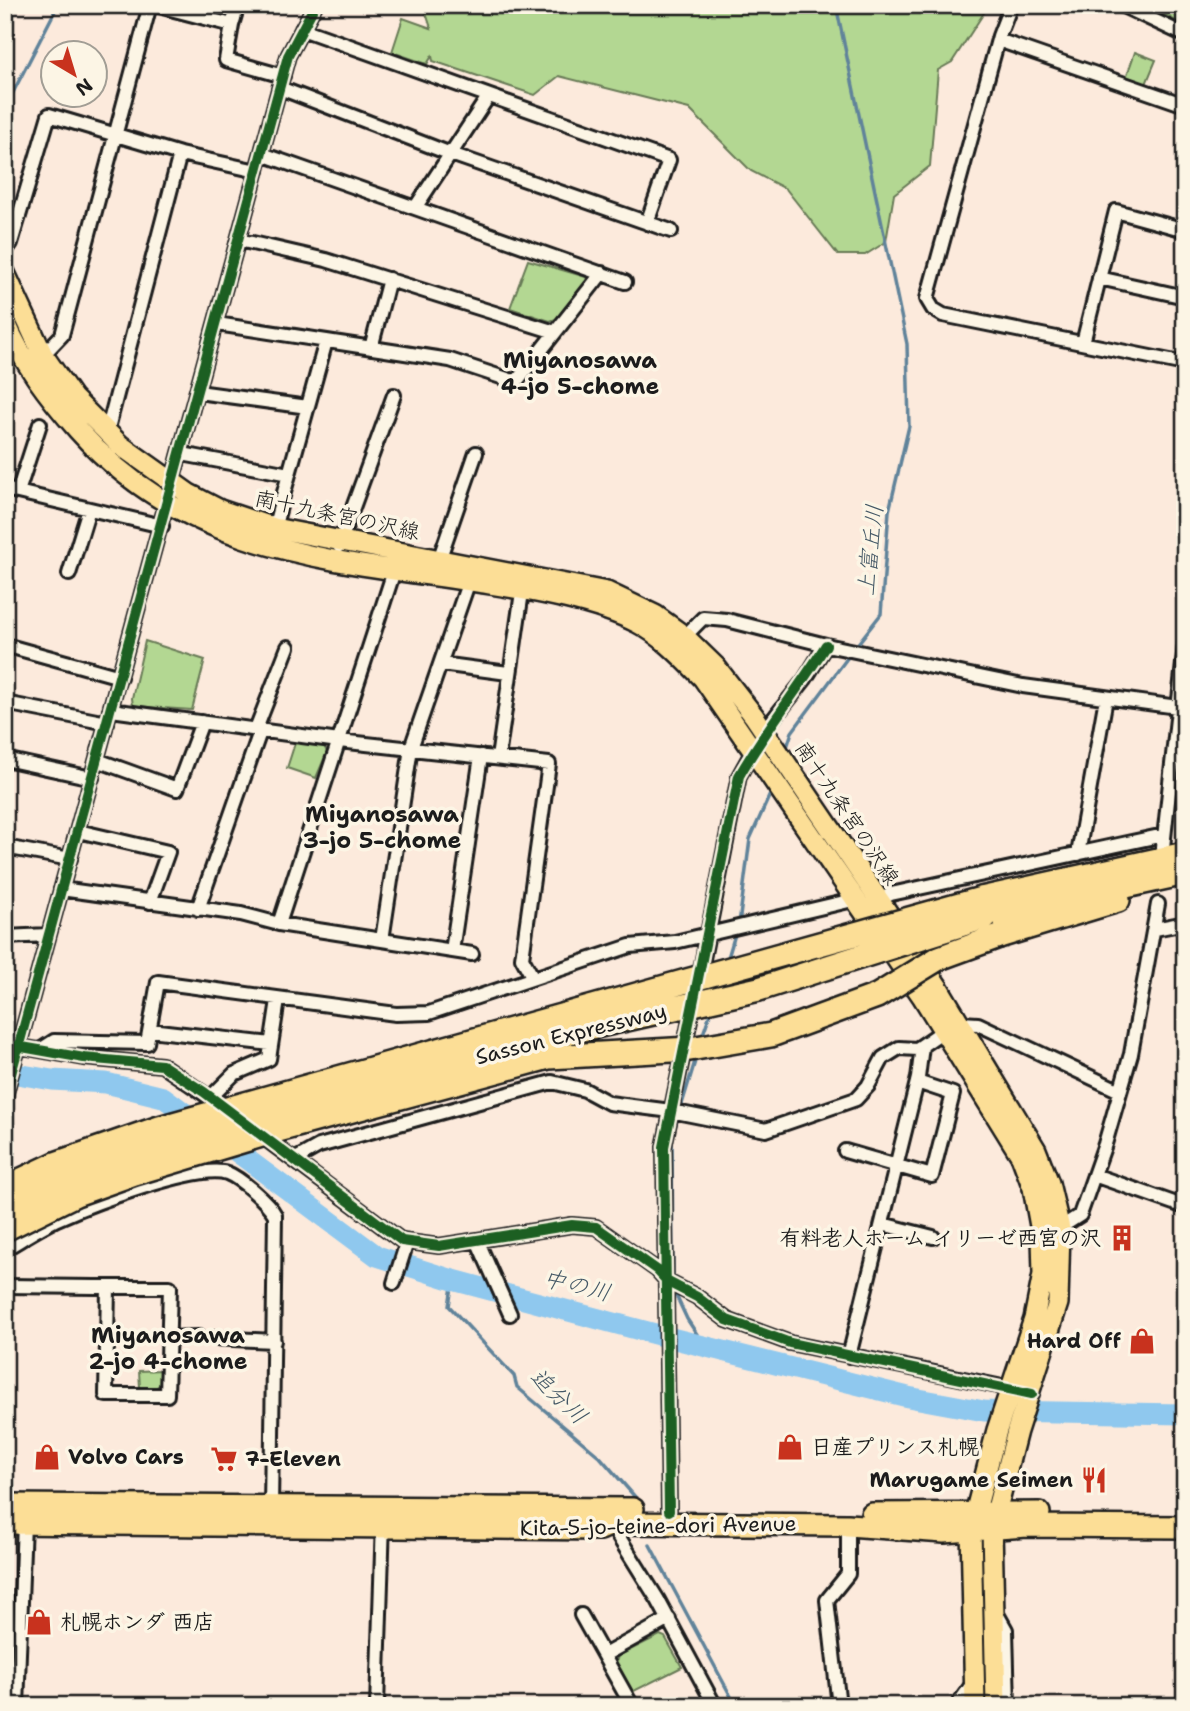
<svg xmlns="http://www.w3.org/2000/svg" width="1190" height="1711" viewBox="0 0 1190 1711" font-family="'Shantell Sans','Klee One',sans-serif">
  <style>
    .green { fill: #b3d792; stroke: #687a57; stroke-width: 2 }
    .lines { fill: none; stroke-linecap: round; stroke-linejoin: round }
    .stream { stroke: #61839a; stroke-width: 3.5 }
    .river { stroke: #8fc8ee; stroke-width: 21 }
    .minor-casing { stroke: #1c1c1c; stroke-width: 18 }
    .primary-casing { stroke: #1c1c1c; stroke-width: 24 }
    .trunk-casing { stroke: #1c1c1c; stroke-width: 26 }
    .motorway-casing { stroke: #1c1c1c; stroke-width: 28 }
    .minor { stroke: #fcf5e5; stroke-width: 12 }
    .primary { stroke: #fcde96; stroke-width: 19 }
    .trunk { stroke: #fcde96; stroke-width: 21 }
    .motorway { stroke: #fcde96; stroke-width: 23 }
    .motorway-bridge-casing { stroke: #1c1c1c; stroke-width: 28; stroke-linecap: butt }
    .motorway-bridge { stroke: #fcde96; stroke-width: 23 }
    .cycleway-casing { stroke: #fcf5e5; stroke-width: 15 }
    .cycleway { stroke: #1b5e20; stroke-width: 10 }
    .labels { text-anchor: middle; stroke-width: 7; stroke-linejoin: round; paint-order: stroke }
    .street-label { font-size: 21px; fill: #1c1c1c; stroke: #fcf5e5 }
    .poi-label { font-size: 21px; font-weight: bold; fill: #1c1c1c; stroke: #fcf5e5; text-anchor: start }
    .neighbourhood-label { font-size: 23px; font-weight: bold; fill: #1c1c1c; stroke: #fcf5e5 }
    .water-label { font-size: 23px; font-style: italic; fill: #445866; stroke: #fcf5e5 }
  </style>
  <rect width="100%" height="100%" fill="#fceadc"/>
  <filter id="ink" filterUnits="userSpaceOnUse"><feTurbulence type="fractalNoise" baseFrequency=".0143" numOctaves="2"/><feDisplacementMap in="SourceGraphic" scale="14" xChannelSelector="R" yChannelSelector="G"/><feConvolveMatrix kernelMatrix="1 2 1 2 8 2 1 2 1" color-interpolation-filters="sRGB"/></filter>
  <g filter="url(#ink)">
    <path class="green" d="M431,5H989L952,62L938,70L930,166L894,194L886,242L865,255H838L786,189L751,171L689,109L559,76L535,95L433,61L432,56L427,64L392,52L403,18L431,28L425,10Z
      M1146,5H1185V26Z
      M1135,52L1156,60L1146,84L1126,78Z
      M528,260L586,277L587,280L556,319L550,321L510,308Z
      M145,641L205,660L192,710L133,706L132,698Z
      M296,740L324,746L327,752L316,778L287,768Z
      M162,1370L161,1383L157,1387H140L139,1371Z
      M660,1635L665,1637L682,1667L632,1692L616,1662L618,1656Z"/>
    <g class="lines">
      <path class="stream" d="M836,5L907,344L909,426L889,511L881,614L856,646
        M5,108L58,5
        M786,750L792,732L851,653
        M739,924L750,839L772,790
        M727,961L736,931
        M702,1037L712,1008
        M453,1280L449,1306L514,1376L517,1387L600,1457L636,1498
        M673,1281L672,1137L696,1058
        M673,1289L687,1319L704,1345
        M650,1545L736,1706"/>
      <path class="river" d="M5,1072L52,1080L106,1083L163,1097L377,1256L453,1280L655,1334L908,1397L984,1411L1185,1414"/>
      <g class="minor-casing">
        <path id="minor" d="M155,5L232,25L238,5
          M1011,5L999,36L927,299L933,309L943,315L1185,364
          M1121,5L1185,35
          M232,25L226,60L283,76
          M302,29L669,160L647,223
          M998,40L1185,105
          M280,88L451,154L671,231
          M262,154L625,282
          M415,208L488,97
          M239,240L326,260L555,332
          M5,251L11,243L49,115L180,154L257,171
          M1099,278L1185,297
          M217,324L450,360L516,382L602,273
          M1083,343L1116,211L1185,230
          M371,348L389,279
          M40,358L62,335L150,5
          M198,392L308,407
          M106,436L180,154
          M182,454L289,474
          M5,489L162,526
          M18,492L40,424
          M273,532L326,341
          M339,546L394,395
          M439,560L476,453
          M69,574L89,509
          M680,641L703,618L727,620L826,645L1023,686L1185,708
          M5,645L120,677
          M441,664L508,673
          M5,703L107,723
          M111,710L339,741L549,764L522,958L533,978
          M256,729L288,647
          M498,758L523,585
          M5,759L92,778
          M97,760L177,789L202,722
          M78,831L168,852L150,902
          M5,847L70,859
          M1163,847L1185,645
          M1078,854L1106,698
          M61,889L241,914L279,924L472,954
          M879,900L891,894L1164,835
          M198,909L261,729
          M279,924L396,565
          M1155,929L1185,923
          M5,937L48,935
          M382,940L411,748L471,575
          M452,951L481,756
          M699,979L739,776L764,731L805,679L826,645
          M961,1023L978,1024L1120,1091
          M150,1030L271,1044
          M5,1044L84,1058L162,1065L228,1110
          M40,1050L54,1041L147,1043L158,982L396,1014L429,1013L630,946L675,942L853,900
          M5,1096L288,56L315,5
          M211,1097L234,1074L269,1059L278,1000
          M259,1134L402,1241L439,1246L572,1225L596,1227L657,1270L668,1282L697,1297L727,1320L790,1343L1017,1390
          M845,1151L932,1176L953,1094L917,1082
          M294,1160L319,1146L552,1082L585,1090L609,1103L671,1111L766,1130L856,1099L868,1086L883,1058L899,1048L917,1049L943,1031
          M1094,1175L1185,1207
          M882,1224L933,1237
          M1055,1231L1080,1215L1105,1144L1131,1054L1158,904
          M477,1240L510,1314
          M5,1249C22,1239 39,1228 57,1219C86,1206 198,1163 227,1173C240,1178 269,1203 275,1215L271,1508
          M394,1283L407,1242
          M5,1286L95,1287H170L167,1395H106L108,1287
          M169,1338L198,1337
          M213,1338L274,1341
          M849,1356L918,1078L922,1046
          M669,1511L664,1147L694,1000
          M614,1519L618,1536L658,1600L715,1706
          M997,1614L1006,1630L1008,1706
          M581,1615L632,1706
          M606,1654L669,1619
          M17,1706L24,1523
          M377,1706L383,1521
          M839,1706L827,1600L848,1574V1525
          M957,1706L975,1680"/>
      </g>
      <g class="primary-casing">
        <path id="primary" d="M5,273L43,355L73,398L120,445L189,494L220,510L274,528L607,592L655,615L684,636L716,667L754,716L938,987L1036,1150L1049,1183L1060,1229L1058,1303L1017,1431L992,1528L996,1706
          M5,321C22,362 49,397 78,430C190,555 335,560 490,584C535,591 598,602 638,623C663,636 684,659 703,678L922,996L1021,1156L1033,1188L1042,1237L1043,1274L1034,1319L997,1430L971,1529L975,1706"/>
      </g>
      <g class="trunk-casing">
        <path id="trunk" d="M5,1505L633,1509
          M872,1514L1039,1513
          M5,1523L600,1529L614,1523L848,1525L944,1532L1027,1526L1185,1527"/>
      </g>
      <g class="motorway-casing">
        <path id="motorway" d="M981,899L1185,854
          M985,917L1185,873
          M999,936L1118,900"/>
      </g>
      <use href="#minor" class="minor"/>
      <use href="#primary" class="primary"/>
      <use href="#trunk" class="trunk"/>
      <use href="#motorway" class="motorway"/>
      <g class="motorway-bridge-casing">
        <path id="motorway-bridge" d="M5,1188L58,1163L159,1128L981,899
          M5,1208L109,1163L192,1138L556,1035L759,989L985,917
          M5,1229L76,1194L135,1173L275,1131L549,1057L690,1049L771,1035L877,996L939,958L999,936"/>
      </g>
      <use href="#motorway-bridge" class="motorway-bridge"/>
      <g class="cycleway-casing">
        <path id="cycleway" d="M5,1044L84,1058L162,1065L204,1092L402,1241L439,1246L572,1225L596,1227L657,1270L668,1282L697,1297L727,1320L790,1343L1032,1394
          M5,1096L288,56L315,5
          M669,1511L664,1147L739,776C765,730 798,690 826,645"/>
      </g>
      <use href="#cycleway" class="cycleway"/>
    </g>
  </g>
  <defs>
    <g id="building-bare" transform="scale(2.1)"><path d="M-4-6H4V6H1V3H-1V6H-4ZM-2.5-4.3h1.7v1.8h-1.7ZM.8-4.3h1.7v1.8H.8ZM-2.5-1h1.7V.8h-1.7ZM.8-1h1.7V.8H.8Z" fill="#c8321e" stroke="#fcf5e5" stroke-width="2.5" paint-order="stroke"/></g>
    <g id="shop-bare" transform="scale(2.1)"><path d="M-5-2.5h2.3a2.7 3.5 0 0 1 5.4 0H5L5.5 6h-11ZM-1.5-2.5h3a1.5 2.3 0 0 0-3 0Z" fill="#c8321e" stroke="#fcf5e5" stroke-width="2.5" paint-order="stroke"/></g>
    <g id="supermarket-bare" transform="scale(2.1)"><path d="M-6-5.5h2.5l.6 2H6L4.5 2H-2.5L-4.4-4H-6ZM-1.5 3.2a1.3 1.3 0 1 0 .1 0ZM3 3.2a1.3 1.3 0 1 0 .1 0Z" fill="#c8321e" stroke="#fcf5e5" stroke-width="2.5" paint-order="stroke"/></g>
    <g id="restaurant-bare" transform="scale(2.1)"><path d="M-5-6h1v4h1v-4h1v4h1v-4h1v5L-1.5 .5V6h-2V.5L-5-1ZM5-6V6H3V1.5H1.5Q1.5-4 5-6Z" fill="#c8321e" stroke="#fcf5e5" stroke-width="2.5" paint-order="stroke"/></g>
  </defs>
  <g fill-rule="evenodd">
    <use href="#building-bare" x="1122" y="1238"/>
    <use href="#shop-bare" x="1142" y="1341"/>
    <use href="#shop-bare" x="790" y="1447"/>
    <use href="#shop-bare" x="47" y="1457"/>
    <use href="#supermarket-bare" x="224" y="1459"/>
    <use href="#restaurant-bare" x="1094" y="1480"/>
    <use href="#shop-bare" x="39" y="1622"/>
  </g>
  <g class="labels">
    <g class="street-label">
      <text transform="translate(337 515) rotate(12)" y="7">南十九条宮の沢線</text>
      <text transform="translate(847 813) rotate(56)" y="7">南十九条宮の沢線</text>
      <text transform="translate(571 1034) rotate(-14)" y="7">Sasson Expressway</text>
      <text transform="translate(658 1526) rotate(-1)" y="7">Kita-5-jo-teine-dori Avenue</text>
    </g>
    <g class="poi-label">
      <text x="1101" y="1245" text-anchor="end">有料老人ホーム イリーゼ西宮の沢</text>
      <text x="1121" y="1348" text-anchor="end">Hard Off</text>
      <text x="811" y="1454">日産プリンス札幌</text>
      <text x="68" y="1464">Volvo Cars</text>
      <text x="245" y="1466">7-Eleven</text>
      <text x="1073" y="1487" text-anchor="end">Marugame Seimen</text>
      <text x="60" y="1629">札幌ホンダ 西店</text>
    </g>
    <g class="neighbourhood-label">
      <text x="580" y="368">Miyanosawa<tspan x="580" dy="26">4-jo 5-chome</tspan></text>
      <text x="382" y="822">Miyanosawa<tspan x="382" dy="26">3-jo 5-chome</tspan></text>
      <text x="168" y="1343">Miyanosawa<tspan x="168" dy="26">2-jo 4-chome</tspan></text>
    </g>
    <g class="water-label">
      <text transform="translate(870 550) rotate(-84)" y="8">上富丘川</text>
      <text transform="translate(577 1285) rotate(14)" y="8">中の川</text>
      <text transform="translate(559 1396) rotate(44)" y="8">追分川</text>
    </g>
  </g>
  <rect width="1190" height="1711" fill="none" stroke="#fcf5e5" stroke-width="28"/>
  <rect x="14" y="14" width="1162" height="1683" fill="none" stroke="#1c1c1c" stroke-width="2.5" filter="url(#ink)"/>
  <g transform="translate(74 74) rotate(142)"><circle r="33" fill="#fcf5e5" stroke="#a29e95" stroke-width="2"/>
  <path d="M0-5L12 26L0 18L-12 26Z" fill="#c8321e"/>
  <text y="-10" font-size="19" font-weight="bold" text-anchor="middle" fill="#1c1c1c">N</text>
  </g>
</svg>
